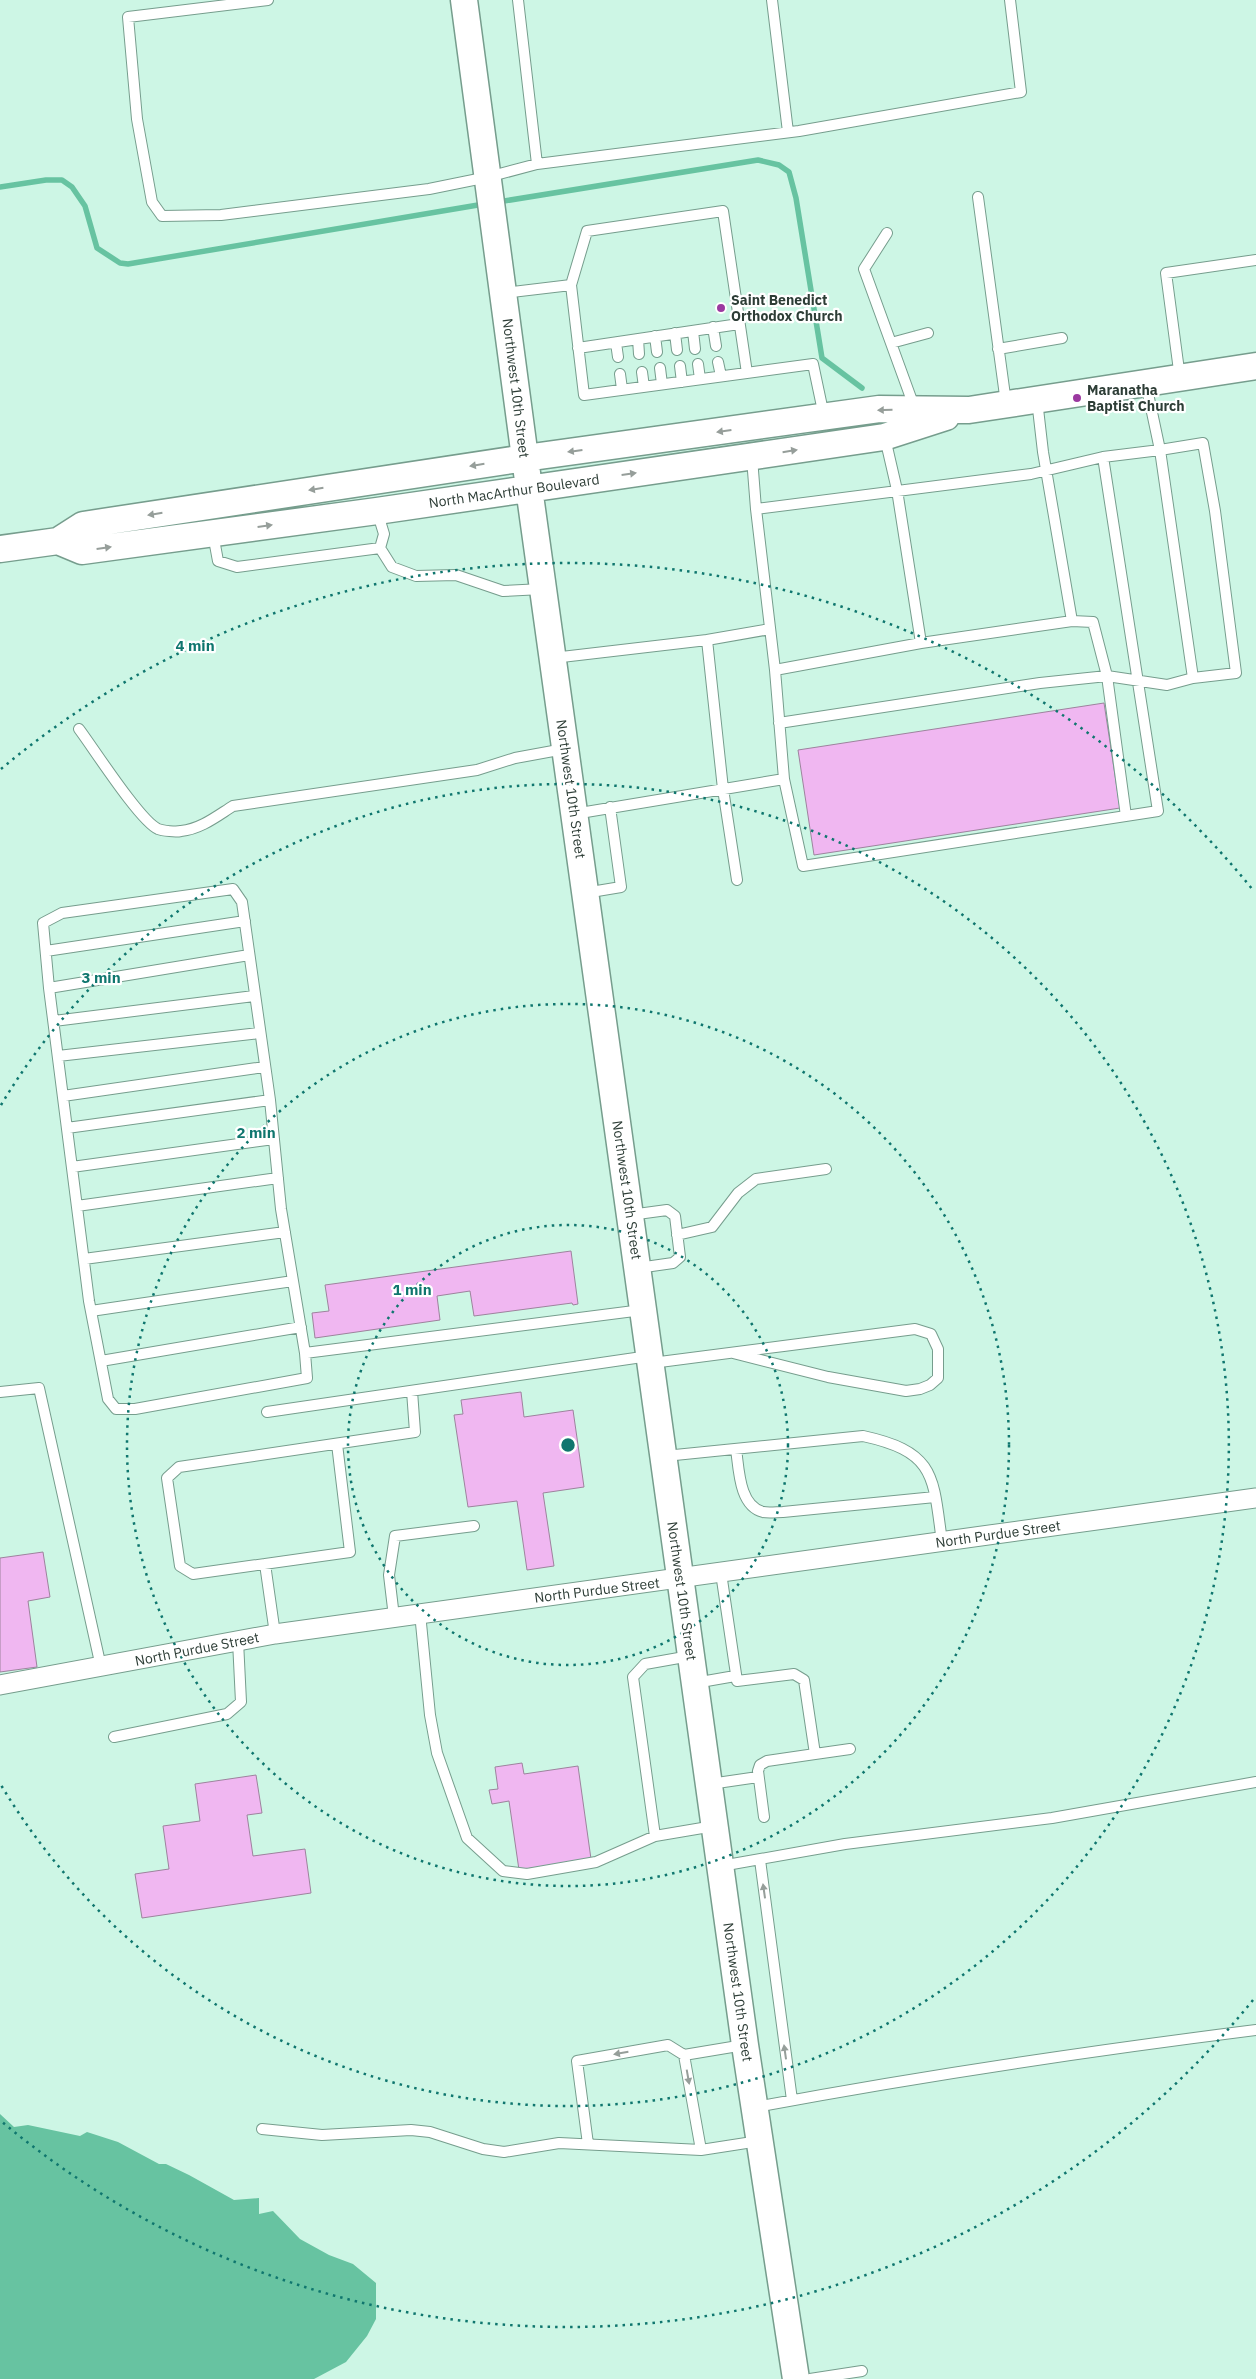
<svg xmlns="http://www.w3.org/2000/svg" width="1256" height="2379" viewBox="0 0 1256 2379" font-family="'IBM Plex Sans',sans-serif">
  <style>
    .water { fill: #67c3a1 }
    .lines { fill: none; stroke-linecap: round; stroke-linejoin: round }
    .stream { stroke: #67c3a1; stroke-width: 5.5 }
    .building { fill: #f0b7f1; stroke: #9d839d }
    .lane-casing { stroke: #769d8d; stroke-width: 12 }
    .street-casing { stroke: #769d8d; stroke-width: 21 }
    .secondary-casing { stroke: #769d8d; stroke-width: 29 }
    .lane { stroke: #fff; stroke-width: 10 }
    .street { stroke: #fff; stroke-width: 19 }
    .secondary { stroke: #fff; stroke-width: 26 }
    .oneway { fill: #969e9a }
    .ring { fill: none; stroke: #0f766e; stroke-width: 2.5; stroke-dasharray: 2.5 5 }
    .poi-dot { fill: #9b39a0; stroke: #fff; stroke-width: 2 }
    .labels { text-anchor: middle; stroke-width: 4.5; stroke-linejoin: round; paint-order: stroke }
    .poi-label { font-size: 14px; font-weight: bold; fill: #2d3d36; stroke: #fff; text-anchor: start }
    .street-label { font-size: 14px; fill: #2d3d36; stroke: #fff }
    .centre { fill: #0f766e; stroke: #fff; stroke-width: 2.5 }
    .ring-label { font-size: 15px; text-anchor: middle; font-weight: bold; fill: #0f766e; stroke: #fff; stroke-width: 4.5; stroke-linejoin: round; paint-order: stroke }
  </style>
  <rect width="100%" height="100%" fill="#cdf6e5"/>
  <path class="water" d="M0,2114L14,2127L28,2125L80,2136L87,2132L118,2142L159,2164H166L189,2175L234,2200L259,2198V2214L273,2211L300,2239L329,2255L353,2264L376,2283V2319L367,2336L346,2362L314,2379H0Z"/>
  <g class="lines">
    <path class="stream" d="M0,187L46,180H62L72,187L85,206L97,248L120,263L128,264L484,204
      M498,202L758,160L779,165L789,172L796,198L822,358L862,388"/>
  </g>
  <path class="building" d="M1104,703L1120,808L814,855L798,750Z
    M571,1251L578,1304L573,1305L572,1303L474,1316L470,1291L437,1296L440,1320L315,1338L312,1313L329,1311L325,1285Z
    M521,1392L524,1417L573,1410L584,1487L543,1493L554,1566L527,1570L517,1501L468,1507L454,1415L463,1414L461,1400Z
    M43,1552L50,1597L28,1601L37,1667L0,1672V1558Z
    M522,1763L524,1774L578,1766L591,1859L519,1870L509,1801L492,1804L489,1790L498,1789L495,1767Z
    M256,1775L262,1813L247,1815L253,1856L305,1849L311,1893L142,1918L135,1874L169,1869L163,1826L200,1821L195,1784Z"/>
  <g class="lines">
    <g class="lane-casing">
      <path id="lane" d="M268,0L128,17L137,119L152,202L162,216L221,215L429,189L488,177L537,164L799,131L1021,92L1010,0
        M518,0L537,164
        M772,0L788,132
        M978,197L1006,403
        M887,233L864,269L915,409
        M571,285L587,231L723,211L747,373
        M504,293L571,285L584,395L813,364L824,416
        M713,327L716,346
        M693,331L695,349
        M675,333L677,350
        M655,336L657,352
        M638,339L639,354
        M616,343L618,357
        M891,343L928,333
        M578,348L739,324
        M998,349L1062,338
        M718,362L721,376
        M698,364L700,379
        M680,366L682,382
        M660,368L662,384
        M642,372L644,387
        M620,374L622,389
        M1180,378L1166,273L1256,260
        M885,438L897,490L921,643
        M1103,457L1158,811L803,866L784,779L775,670L756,509L1031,474L1103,457L1160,450L1193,678
        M752,458L756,509
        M213,534L218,561L237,567L380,548L384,534L377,511
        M380,548L392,567L416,576L456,575L503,591L542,589
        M553,658L707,640
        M775,670L921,643L1072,621L1043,452L1037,400
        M779,723L1040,683L1107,676L1093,622L1072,621
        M79,729C94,749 140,821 158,829C163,831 176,832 181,831C201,829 217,816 233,806L477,770L515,758L564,749
        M574,814L784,779
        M1126,816L1107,676L1167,685L1193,678L1236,673L1215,511L1203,443L1160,450L1146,384
        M737,880L723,789L707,640L770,629
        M233,889L242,902L270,1100L281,1209L305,1353L307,1378L135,1409H116L108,1399L89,1301L49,988L43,923L62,913Z
        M585,893L621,887L610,807
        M46,951L245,921
        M49,988L249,955
        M54,1021L254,996
        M58,1056L259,1033
        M63,1096L264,1067
        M67,1128L270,1100
        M72,1167L274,1139
        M77,1206L278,1178
        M630,1215L667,1210L675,1216L680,1257L673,1263L638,1268
        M677,1235L712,1227L738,1193L756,1179L826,1169
        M84,1259L285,1232
        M91,1311L293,1281
        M305,1353L642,1310
        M101,1361L301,1327
        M652,1363C740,1352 827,1340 915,1329L931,1334L938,1349V1378L930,1385L920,1389L906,1391L828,1377L733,1353
        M0,1392L39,1388L101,1667
        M267,1412L649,1356
        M337,1444L350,1552L193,1574L180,1566L167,1478L179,1467L415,1432L412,1391
        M736,1449C739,1469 739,1506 763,1512C769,1513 777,1512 783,1512L935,1497
        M665,1456L863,1436C936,1452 933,1476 942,1542
        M265,1564L275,1634
        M721,1573L737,1681L794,1674L804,1680L815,1754L767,1761L760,1765L758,1771L764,1817
        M420,1613L430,1715L437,1753L467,1838L503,1871L527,1874L596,1862L655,1836L714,1826
        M394,1617L389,1575L395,1536L474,1526
        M695,1683L735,1676
        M114,1737L227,1714L241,1702L238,1641
        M815,1754L850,1749
        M710,1784L758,1777
        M655,1836L633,1677L645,1664L690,1656
        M760,1860L792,2100
        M721,1866L845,1844L1052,1818L1256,1782
        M744,2045L684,2055L701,2150L759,2141
        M756,2107C921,2076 1089,2051 1256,2030
        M262,2129L322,2135L411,2130L430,2132L483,2149L504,2152L559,2143L701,2150
        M588,2144L577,2061L668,2045L684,2055
        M810,2379L862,2371"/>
    </g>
    <g class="street-casing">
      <path id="street" d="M0,1685L275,1634L1256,1498"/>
    </g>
    <g class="secondary-casing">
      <path id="secondary" d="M464,0L529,488L745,2045L796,2379
        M58,541L82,551L377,511L884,437L946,417
        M0,549L58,541L83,525L525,458L879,409L969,410L1256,366"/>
    </g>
    <use href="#lane" class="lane"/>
    <use href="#street" class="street"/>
    <use href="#secondary" class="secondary"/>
  </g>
  <defs><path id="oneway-solid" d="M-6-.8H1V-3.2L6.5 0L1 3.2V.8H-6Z" transform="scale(1.25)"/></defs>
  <g class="oneway">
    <use href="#oneway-solid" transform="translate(885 410) rotate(179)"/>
    <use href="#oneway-solid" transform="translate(724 431) rotate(172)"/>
    <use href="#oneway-solid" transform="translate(575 451) rotate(173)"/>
    <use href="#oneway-solid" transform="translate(790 451) rotate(-9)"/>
    <use href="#oneway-solid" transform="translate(477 465) rotate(171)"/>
    <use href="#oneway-solid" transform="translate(629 474) rotate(-8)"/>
    <use href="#oneway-solid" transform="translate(316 489) rotate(171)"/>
    <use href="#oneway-solid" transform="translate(155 514) rotate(171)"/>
    <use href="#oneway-solid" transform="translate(265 526) rotate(-8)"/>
    <use href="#oneway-solid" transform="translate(104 548) rotate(-8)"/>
    <use href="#oneway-solid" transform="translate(764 1891) rotate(-98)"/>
    <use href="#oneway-solid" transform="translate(785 2052) rotate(-98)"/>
    <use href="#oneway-solid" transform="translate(621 2053) rotate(170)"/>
    <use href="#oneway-solid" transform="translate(688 2077) rotate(80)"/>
  </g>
  <g class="ring">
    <circle cx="568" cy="1445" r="220"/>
    <circle cx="568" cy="1445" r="441"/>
    <path d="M1 1105A661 661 0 1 1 1 1785"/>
    <path d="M1253 2000A882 882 0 0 1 1 2121M1 769A882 882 0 0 1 1253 890"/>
  </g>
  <g class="poi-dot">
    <circle cx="721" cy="308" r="5"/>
    <circle cx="1077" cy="398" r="5"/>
  </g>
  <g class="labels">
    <g class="poi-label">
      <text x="731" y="305">Saint Benedict<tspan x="731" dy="16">Orthodox Church</tspan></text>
      <text x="1087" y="395">Maranatha<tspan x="1087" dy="16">Baptist Church</tspan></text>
    </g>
    <g class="street-label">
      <text transform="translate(516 388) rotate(83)" y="5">Northwest 10th Street</text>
      <text transform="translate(514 491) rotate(-8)" y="5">North MacArthur Boulevard</text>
      <text transform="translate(571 789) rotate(82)" y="5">Northwest 10th Street</text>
      <text transform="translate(627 1190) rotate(82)" y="5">Northwest 10th Street</text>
      <text transform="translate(998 1534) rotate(-8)" y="5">North Purdue Street</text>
      <text transform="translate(597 1590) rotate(-7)" y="5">North Purdue Street</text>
      <text transform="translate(682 1591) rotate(82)" y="5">Northwest 10th Street</text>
      <text transform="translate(197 1649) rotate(-11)" y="5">North Purdue Street</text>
      <text transform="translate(738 1992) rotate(82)" y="5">Northwest 10th Street</text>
    </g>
  </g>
  <circle cx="568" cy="1445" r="8" class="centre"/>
  <g class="ring-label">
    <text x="195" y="651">4 min</text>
    <text x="101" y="983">3 min</text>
    <text x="256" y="1138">2 min</text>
    <text x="412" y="1295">1 min</text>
  </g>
</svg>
